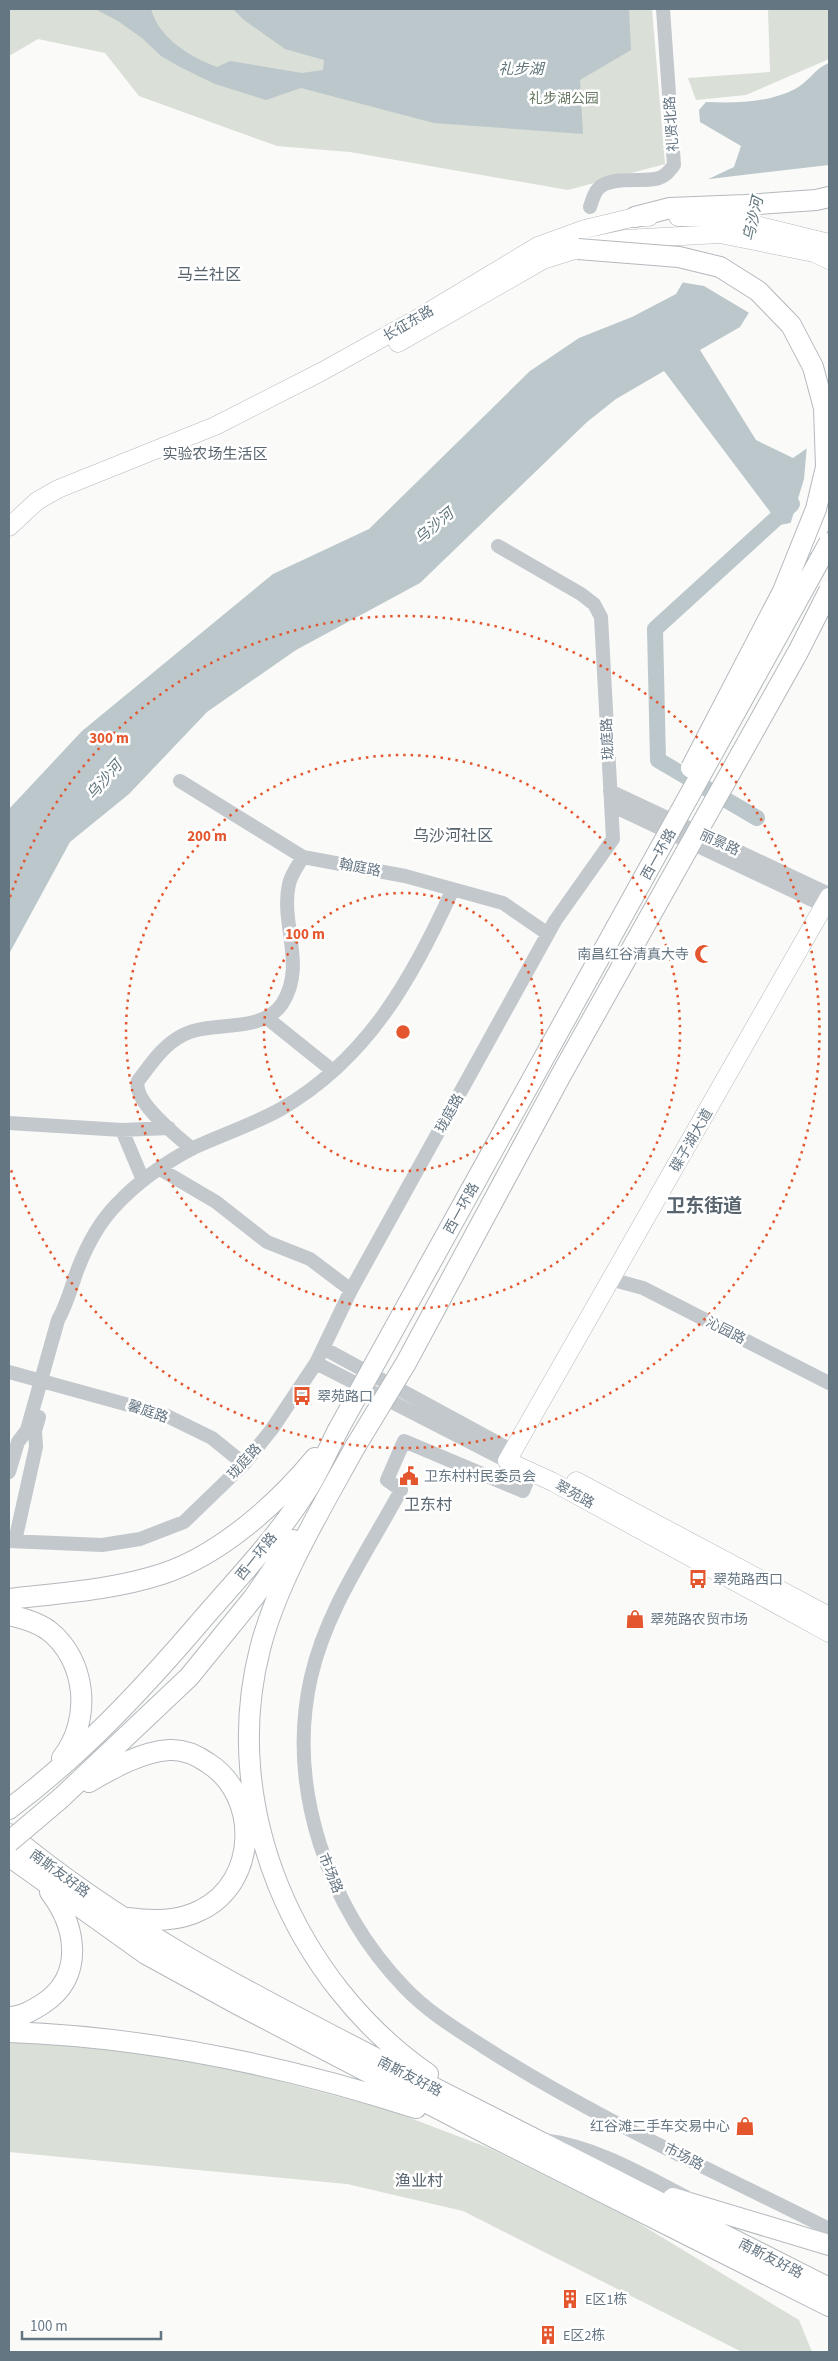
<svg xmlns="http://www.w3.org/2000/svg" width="838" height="2361" viewBox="0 0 838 2361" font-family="'Source Sans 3','Noto Sans SC',sans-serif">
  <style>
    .green { fill: #dadfd7 }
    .water { fill: #bbc7cb }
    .pier { fill: #fafaf8 }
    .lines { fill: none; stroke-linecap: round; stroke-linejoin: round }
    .river { stroke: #bbc7cb; stroke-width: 16 }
    .major-casing { stroke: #b5babe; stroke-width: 19 }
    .highway-casing { stroke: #b4b9bd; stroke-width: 22 }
    .minor { stroke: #c3c8cc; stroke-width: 14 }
    .major { stroke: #fff; stroke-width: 18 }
    .highway { stroke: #fff; stroke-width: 20 }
    .highway-bridge-casing { stroke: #b4b9bd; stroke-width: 22; stroke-linecap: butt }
    .highway-bridge { stroke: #fff; stroke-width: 20 }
    .ring { fill: none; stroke: #e4572e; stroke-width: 2.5; stroke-dasharray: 2.5 5 }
    .labels { text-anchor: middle; stroke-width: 5; stroke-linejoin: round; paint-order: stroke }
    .park-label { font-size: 14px; fill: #687a64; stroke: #fff }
    .street-label { font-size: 14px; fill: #657683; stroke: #fff }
    .poi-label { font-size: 14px; fill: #657683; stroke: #fff; text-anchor: start }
    .water-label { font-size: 15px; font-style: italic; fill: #60757c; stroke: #fff }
    .neighbourhood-label { font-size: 15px; fill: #57646e; stroke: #fff }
    .quarter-label { font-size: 16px; fill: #57646e; stroke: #fff }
    .district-label { font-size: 19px; font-weight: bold; fill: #57646e; stroke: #fff }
    .centre { fill: #e4572e; stroke: #fff; stroke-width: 2.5 }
    .ring-label { font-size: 15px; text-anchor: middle; font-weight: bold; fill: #e4572e; stroke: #fff; stroke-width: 5; stroke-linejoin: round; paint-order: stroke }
  </style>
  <rect width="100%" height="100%" fill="#fafaf8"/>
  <path class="green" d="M9,9H652L665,164L568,190L350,152L277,146L139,96L105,53L38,39L9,56Z
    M768,9H829V59L746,95L696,100L688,78L770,72Z
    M9,2043H72L229,2068L389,2110L489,2148L635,2221L799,2320L812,2352H742L463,2211L347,2184L9,2152Z"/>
  <path class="water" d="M95,9H151C159,38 190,57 217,67L230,61L302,73L323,70L324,60L285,49L244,20L233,9H629L631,50L580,80L583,134L434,123L301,88L266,100L215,84L180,67L161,56L142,38L118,21Z
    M829,63V174L774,272L740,327L700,350L756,440L793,458L829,433V515L780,525L664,371L616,399L587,422L420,583L296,650L207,712L129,794L70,842L9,954V809L82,731L273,574L369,529L530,371L579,338L632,317L676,294L687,275L702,182L734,167L741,146L700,122L699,110L706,102C736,103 768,103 795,89C808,83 815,68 829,63Z"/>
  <path class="pier" d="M829,165V179L806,228L751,314L704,286L680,282L684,274L701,180Z
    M829,430V517L790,525L804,479L807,445Z"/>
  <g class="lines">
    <path class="river" d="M757,818L658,760L655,629L792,504"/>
    <g class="major-casing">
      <path id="major" d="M678,217H723L829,243
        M398,343L543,260L578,249L625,239L720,234L814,253L829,260
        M9,527L37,501L58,489L215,426L321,372L420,317L538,246L585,229L635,217H649
        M829,897L507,1461L553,1482L829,1633
        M576,1481L829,1616"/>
    </g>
    <g class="highway-casing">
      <path id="highway" d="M635,217L670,208L745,205L816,200L829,197
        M810,543L829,507
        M355,1447C321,1509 277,1581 260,1649C219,1808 295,1982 428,2074
        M9,1599C60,1593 113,1590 162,1574C220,1555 277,1504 315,1458
        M9,1615C22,1618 37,1622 48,1630C87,1660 92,1720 62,1758
        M89,1782C113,1768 141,1752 169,1750C184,1749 197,1755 208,1763C260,1796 258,1882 201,1910C178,1922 152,1921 127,1918
        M61,1798L189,1677L254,1597L293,1540
        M9,1809C81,1755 141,1691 200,1622C236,1580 277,1538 307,1490C319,1471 328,1450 338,1430
        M9,1834C123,1930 259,1998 391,2066C537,2141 683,2214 829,2288
        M9,1856L146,1954L239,2005L481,2131L829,2306
        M9,2017C22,2017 33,2010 44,2003C85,1975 76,1926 50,1892
        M9,2032C148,2037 283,2065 416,2108
        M673,2198L829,2245"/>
    </g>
    <path class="minor" d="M590,207C592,201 594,193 598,189C610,175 644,183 659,178C666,176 670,170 674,165L663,9
      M180,781L303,857L405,876L503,903L548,934
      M610,791L829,894
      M611,805L829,908
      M267,1018L333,1071
      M9,1123L122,1130L169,1128
      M122,1130L143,1180
      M192,1149C177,1136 132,1101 138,1081C151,1064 163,1045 183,1035C213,1020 261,1034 282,1004C307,966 280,924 289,884C291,875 298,865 303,857
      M160,1169L216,1202L267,1242L310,1259L351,1290
      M621,1282L643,1288L829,1383
      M323,1348L513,1451
      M316,1363L507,1461
      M9,1372L165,1415L212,1438L244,1464
      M518,1466L528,1479L523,1491L404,1441L387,1480L401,1490C368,1551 327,1608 311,1677C286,1787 328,1908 405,1988C428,2012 456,2029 484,2047C593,2117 714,2171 829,2229
      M9,1472L18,1442L27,1430L58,1320C67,1304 71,1288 77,1271C86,1247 100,1221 118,1203C138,1182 165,1163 191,1149C221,1135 252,1125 281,1109C368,1059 413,977 453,889
      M9,1541L102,1545L140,1539L184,1522L244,1464L272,1429L316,1363L351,1290L555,921L613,839L601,617L594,604L581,594L498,546
      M15,1541L36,1447L35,1431L39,1417
      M544,2140C596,2147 640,2173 686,2197"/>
    <use href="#major" class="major"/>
    <use href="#highway" class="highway"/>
    <g class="highway-bridge-casing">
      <path id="highway-bridge" d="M578,249L679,257L720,267L758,291L791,325L813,367L824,408L826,467L816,509L783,591L691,768
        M338,1430L829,543
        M355,1447L406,1363L561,1075L798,652L829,591
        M9,1842L61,1798"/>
    </g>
    <use href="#highway-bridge" class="highway-bridge"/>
  </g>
  <g class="ring">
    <circle cx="403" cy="1032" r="139"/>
    <circle cx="403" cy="1032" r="277"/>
    <path d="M10 897A416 416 0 1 1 10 1167"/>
  </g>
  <defs>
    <g id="mosque-bare" transform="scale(1.5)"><path d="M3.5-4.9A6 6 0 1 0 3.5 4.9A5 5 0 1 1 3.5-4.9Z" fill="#e4572e" stroke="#fff" stroke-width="2.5" paint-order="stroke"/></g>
    <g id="bus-bare" transform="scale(1.5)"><path d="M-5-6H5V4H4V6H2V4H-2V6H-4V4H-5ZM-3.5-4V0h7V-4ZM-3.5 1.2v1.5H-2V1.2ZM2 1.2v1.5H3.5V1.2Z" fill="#e4572e" stroke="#fff" stroke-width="2.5" paint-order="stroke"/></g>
    <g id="civic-bare" transform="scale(1.5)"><path d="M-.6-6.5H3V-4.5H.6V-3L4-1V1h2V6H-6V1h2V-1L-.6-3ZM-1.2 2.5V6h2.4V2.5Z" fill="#e4572e" stroke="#fff" stroke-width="2.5" paint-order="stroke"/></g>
    <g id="shop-bare" transform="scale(1.5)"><path d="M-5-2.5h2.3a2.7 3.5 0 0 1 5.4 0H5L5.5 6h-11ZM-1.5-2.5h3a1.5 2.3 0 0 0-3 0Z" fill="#e4572e" stroke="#fff" stroke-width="2.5" paint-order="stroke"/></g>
    <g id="building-bare" transform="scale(1.5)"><path d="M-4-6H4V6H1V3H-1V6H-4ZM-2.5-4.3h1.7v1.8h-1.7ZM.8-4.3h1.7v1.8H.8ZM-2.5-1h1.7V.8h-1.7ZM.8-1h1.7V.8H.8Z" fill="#e4572e" stroke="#fff" stroke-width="2.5" paint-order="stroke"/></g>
  </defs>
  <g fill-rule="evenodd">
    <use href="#mosque-bare" x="704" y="954"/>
    <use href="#bus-bare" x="302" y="1396"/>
    <use href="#civic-bare" x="409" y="1476"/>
    <use href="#bus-bare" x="698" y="1579"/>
    <use href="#shop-bare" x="635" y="1619"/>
    <use href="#shop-bare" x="745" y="2126"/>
    <use href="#building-bare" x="570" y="2299"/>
    <use href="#building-bare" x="548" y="2335"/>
  </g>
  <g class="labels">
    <g class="park-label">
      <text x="564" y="103">礼步湖公园</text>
    </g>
    <g class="street-label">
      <text transform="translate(671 124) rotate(-94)" y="5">礼贤北路</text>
      <text transform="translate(408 323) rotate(-30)" y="5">长征东路</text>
      <text transform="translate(607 739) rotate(-93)" y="5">珑庭路</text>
      <text transform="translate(720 842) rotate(25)" y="5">丽景路</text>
      <text transform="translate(658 854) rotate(-61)" y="5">西一环路</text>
      <text transform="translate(360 867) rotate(11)" y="5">翰庭路</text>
      <text transform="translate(449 1113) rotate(-61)" y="5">珑庭路</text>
      <text transform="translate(691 1140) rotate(-60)" y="5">碟子湖大道</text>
      <text transform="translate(461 1208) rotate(-61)" y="5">西一环路</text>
      <text transform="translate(726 1330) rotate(27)" y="5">沁园路</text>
      <text transform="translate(148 1411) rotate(19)" y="5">馨庭路</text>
      <text transform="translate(244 1461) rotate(-48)" y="5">珑庭路</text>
      <text transform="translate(575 1494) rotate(29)" y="5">翠苑路</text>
      <text transform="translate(256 1556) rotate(-51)" y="5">西一环路</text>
      <text transform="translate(60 1873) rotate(36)" y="5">南斯友好路</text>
      <text transform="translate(331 1873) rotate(68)" y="5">市场路</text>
      <text transform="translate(410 2076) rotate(27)" y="5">南斯友好路</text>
      <text transform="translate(684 2156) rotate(27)" y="5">市场路</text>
      <text transform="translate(771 2258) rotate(27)" y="5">南斯友好路</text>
    </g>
    <g class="poi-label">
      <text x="689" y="959" text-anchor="end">南昌红谷清真大寺</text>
      <text x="317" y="1401">翠苑路口</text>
      <text x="424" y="1481">卫东村村民委员会</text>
      <text x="713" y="1584">翠苑路西口</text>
      <text x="650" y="1624">翠苑路农贸市场</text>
      <text x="730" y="2131" text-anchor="end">红谷滩二手车交易中心</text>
      <text x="585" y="2304">E区1栋</text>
      <text x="563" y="2340">E区2栋</text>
    </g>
    <g class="water-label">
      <text x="521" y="74">礼步湖</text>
      <text transform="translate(753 219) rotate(-77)" y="5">乌沙河</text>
      <text transform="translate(434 526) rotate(-40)" y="5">乌沙河</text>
      <text transform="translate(104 780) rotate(-49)" y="5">乌沙河</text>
    </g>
    <g class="neighbourhood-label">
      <text x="215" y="459">实验农场生活区</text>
    </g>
    <g class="quarter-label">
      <text x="209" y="280">马兰社区</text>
      <text x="453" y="841">乌沙河社区</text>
      <text x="428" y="1510">卫东村</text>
      <text x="419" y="2186">渔业村</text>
    </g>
    <g class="district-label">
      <text x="704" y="1212">卫东街道</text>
    </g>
  </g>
  <circle cx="403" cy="1032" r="8" class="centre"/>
  <g class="ring-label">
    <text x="109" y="743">300 m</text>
    <text x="207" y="841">200 m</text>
    <text x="305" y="939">100 m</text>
  </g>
  <rect width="838" height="2361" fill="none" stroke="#657683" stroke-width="20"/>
  <path d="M22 2331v8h139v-8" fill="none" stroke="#657683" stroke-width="2.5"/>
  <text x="30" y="2331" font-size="15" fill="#657683" stroke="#ffffff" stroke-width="4" paint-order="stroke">100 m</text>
</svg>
